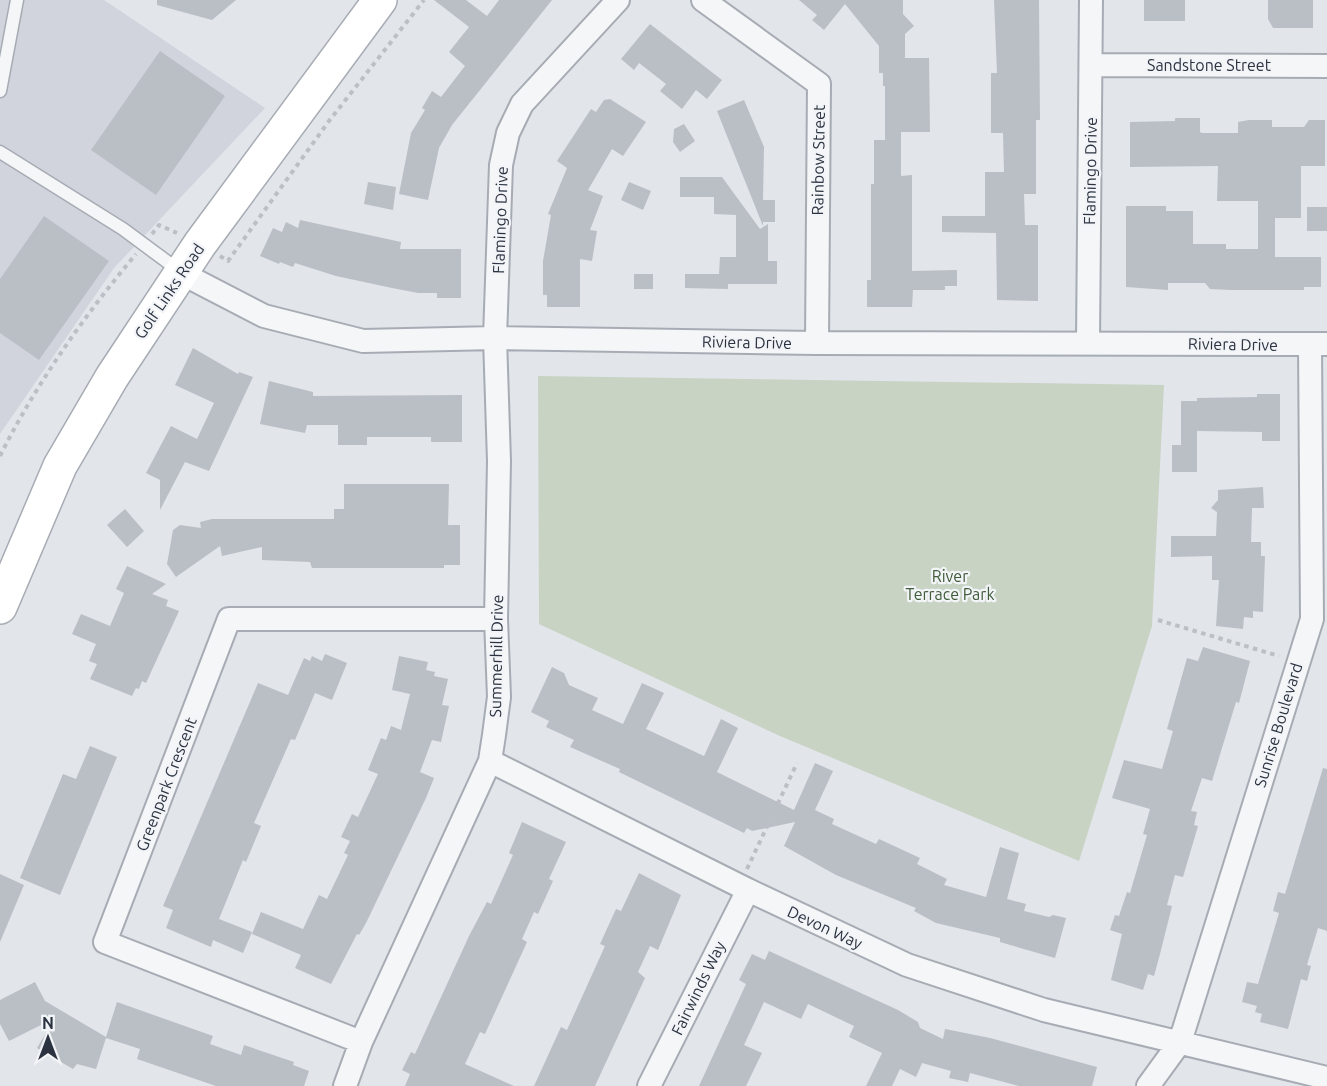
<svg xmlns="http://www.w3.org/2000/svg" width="1327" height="1086" viewBox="0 0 1327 1086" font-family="Ubuntu,sans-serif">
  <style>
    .built { fill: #d1d4dc }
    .green { fill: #c8d3c4 }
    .building { fill: #babfc6 }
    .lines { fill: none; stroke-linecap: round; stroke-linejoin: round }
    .service-casing { stroke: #a7acb4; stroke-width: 15 }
    .minor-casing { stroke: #a7acb4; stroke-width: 26 }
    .secondary-casing { stroke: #a7acb4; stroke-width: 36 }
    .path { stroke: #bcbfc5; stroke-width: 4; stroke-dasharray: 4.5 4.5; stroke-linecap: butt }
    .service { stroke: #f5f6f8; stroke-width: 12 }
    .minor { stroke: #f5f6f8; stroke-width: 22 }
    .secondary { stroke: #fff; stroke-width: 33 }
    .labels { text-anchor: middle; stroke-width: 4.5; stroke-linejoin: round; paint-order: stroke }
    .street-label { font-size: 16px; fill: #2b3341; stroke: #f2f4f7 }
    .park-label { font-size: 16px; fill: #405c39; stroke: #f2f4f7 }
  </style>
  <rect width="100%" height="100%" fill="#e2e5ea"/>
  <path class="built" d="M0,0H104L265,108L114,268L0,434Z"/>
  <path class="green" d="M538,376L1164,385L1152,626L1079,861L780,736L539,624Z"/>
  <path class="building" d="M157,0H236L212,20L157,5Z
    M434,0H466L487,16L499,0H552L452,125L439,148L428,200L399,194L411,133L425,110L422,108L432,91L441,97L465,66L449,52L469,27Z
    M799,0H903V14L914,26L905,34V58H929L930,132H901V176L912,175V271L957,270V286H945V290H913L912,307H867V280H871V184H874V140H885V86H883V73H879V46L845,4L824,30L812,20L817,15Z
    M994,0H1039L1040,120H1036V194H1024L1025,225H1038V301L997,300L996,233L942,232V216H985V172H1004L1003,133H991V73H997Z
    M1144,0H1185V21H1144Z
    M1268,0H1313V28H1273L1268,19Z
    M650,24L722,80L707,99L696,90L682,109L660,91L666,84L639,63L634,70L621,59Z
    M160,51L225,96L156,195L91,150Z
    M610,99L646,122L623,156L612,149L588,190L603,196L590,230L597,231L592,261L580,259V307H547V295H543V261L551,215L548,214L567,168L557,161L591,109L596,112L604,100Z
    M744,100L764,147L763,200H775V222H763V226L717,111Z
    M1175,118H1200V132L1202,133H1238V122L1249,120H1272V127H1304L1309,120H1325V166H1301V218H1275V257H1321V287H1304V290H1231L1210,289L1205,283H1168V290L1126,287V206H1166V211H1193V244H1226V249H1258V201H1217L1218,166L1130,167V122L1175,121Z
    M684,124L695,141L680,152L673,142L674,129Z
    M680,177H722L760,229L768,224V261H777V284H728V289L685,288V274H719L720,257H736V215L714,214V197H680Z
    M368,182L396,187L393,210L364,204Z
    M629,182L651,191L643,210L621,200Z
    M1307,207H1327V231H1307Z
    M44,216L109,261L39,360L0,333V279Z
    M300,220L401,242L400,249H461V298H437V293H418L392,288L336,276L295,263L293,267L280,262L279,264L260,256L273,228L282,232L286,222L298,228Z
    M634,274H653V289H634Z
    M193,348L238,374L239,372L253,377L209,471L185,462L160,510V480L146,473L171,426L197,439L214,403L175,385Z
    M269,381L313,392V396L462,395V442H431V437H367V445H338V425H307L305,433L260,424Z
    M1257,394H1280V441H1262V432L1197,431V472H1172V445H1181V401H1197V398L1257,397Z
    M344,484H449L448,525H460V565H444V568H312L310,562L262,560V547L222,556L220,546L176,577L167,564L173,530L180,525L201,528L200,522L212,519H334V509H344Z
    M1263,487L1264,508H1252L1251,542H1261V556H1265L1263,612L1253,611V618L1244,617L1243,629L1216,626L1219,580H1212V556L1171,557V536H1216L1217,512L1211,508L1218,500V490Z
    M125,509L144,531L127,547L107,525Z
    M127,566L166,584L152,594L168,600L166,606L179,611L146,683L142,681L139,689L136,688L132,696L90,679L97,664L89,661L96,644L72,634L81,614L110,626L124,593L116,589Z
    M1203,647L1250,661L1239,703L1236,702L1212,781L1202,778L1191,811L1197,812L1194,825L1198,826L1183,877L1175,875L1167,905L1172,906L1160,954L1154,976L1148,974L1143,990L1111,980L1122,934L1110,930L1115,915L1119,916L1127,892L1130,893L1147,835L1143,834L1150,809L1112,798L1124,760L1162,769L1173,731L1167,729L1187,658L1198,661Z
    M325,654L347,663L332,700L315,693L295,740L291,739L254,823L261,826L246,862L243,860L219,919L252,932L243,953L213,940L211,947L166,928L173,910L163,906L258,683L288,695L304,658L310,661L312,656L322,661Z
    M399,656L428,662L426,670L435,672L434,676L448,679L442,705L449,706L441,742L432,740L420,772L434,778L426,798L366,923L359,935L357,934L331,984L295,968L301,955L252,934L261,912L303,929L319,895L327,899L348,855L344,853L350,841L341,837L352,814L358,817L378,774L368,770L381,738L386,740L391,726L401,730L410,694L392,690Z
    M552,667L564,673L569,685L598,698L592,710L623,724L642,683L664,693L646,729L704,756L721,719L738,728L717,772L794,810L815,763L833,771L815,810L834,819L832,824L876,844L879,839L920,858L917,864L947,879L944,885L986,897L1000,847L1019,853L1007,899L1026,904L1024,911L1049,917L1053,915L1066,918L1055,958L1000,942V938L936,923L914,911L916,908L836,875L784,846L795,822L752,831L747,828L744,833L619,772L620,769L570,747L574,740L546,727L549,721L531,712Z
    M90,746L117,757L60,895L20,878L63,774L76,779Z
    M1323,768L1327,769V931L1318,928L1307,965L1311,966L1307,981L1301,979L1288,1029L1260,1022L1262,1014L1255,1012L1257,1006L1242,1002L1247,982L1258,984L1279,913L1273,911L1278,892L1285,894Z
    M522,822L566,842L549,879L553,881L538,914L534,912L522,939L527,942L501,999L485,1034L480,1032L465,1064L514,1086H405L410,1074L402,1070L411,1052L415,1054L469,936L487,902L491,904L513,855L509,853Z
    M639,873L681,895L658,950L650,946L638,972L645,978L595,1086H534L561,1027L567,1030L605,946L600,944L616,909L621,911Z
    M0,874L24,885L0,942Z
    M769,951L898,1010L918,1022L920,1028L943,1039L945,1029L990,1038L1097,1067L1092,1086H1019L970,1073L968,1082L949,1078L951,1071L922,1063L916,1077L900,1069L892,1086H866L882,1053L849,1037L854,1026L808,1004L801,1019L764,1002L744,1045L762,1053L746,1086H699L746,984L739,980L752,954L765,960Z
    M35,982L45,1001L106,1037L117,1002L213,1036L210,1044L241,1055L244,1045L294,1062L293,1065L309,1071L304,1086H216L137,1059L140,1049L106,1038L96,1069L77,1064L73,1069L37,1048L55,1018L9,1041L0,1024V1000Z"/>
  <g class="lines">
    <g class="service-casing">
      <path id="service" d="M0,91L17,0
        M0,152L123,229L181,272"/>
    </g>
    <g class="minor-casing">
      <path id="minor" d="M703,0L819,84L817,343
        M1091,65L1327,66
        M181,273L264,316L363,341L495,338L817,343L1327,344
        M1088,342L1091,0
        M490,761L748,890L907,965L1044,1010L1327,1078
        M361,1042L105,942L229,619H496
        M345,1086L361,1042L490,761L494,735L499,697L496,619L499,461L495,338L501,165L508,133L522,104L618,0
        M649,1086L748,890
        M1148,1086L1180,1042L1312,619L1310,345"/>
    </g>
    <g class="secondary-casing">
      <path id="secondary" d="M0,607L60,466L112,377L200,244L380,0"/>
    </g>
    <path class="path" d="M152,234L159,225L177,233
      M220,256L228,261L329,121L424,0
      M0,456C36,384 84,316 136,254
      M1158,620L1279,656
      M747,869L797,763"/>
    <use href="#service" class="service"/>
    <use href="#minor" class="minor"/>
    <use href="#secondary" class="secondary"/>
  </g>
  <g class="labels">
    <g class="street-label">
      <text x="1209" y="71">Sandstone Street</text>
      <text transform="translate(818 160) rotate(-89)" y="6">Rainbow Street</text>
      <text transform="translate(1090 171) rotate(-89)" y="6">Flamingo Drive</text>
      <text transform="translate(500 220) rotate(-88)" y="6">Flamingo Drive</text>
      <text transform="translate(169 291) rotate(-56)" y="6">Golf Links Road</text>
      <text transform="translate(747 342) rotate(1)" y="6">Riviera Drive</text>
      <text transform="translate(1233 344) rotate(1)" y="6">Riviera Drive</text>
      <text transform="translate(496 656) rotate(-89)" y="6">Summerhill Drive</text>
      <text transform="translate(1278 725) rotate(-73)" y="6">Sunrise Boulevard</text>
      <text transform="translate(166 784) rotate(-69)" y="6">Greenpark Crescent</text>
      <text transform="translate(825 927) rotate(25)" y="6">Devon Way</text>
      <text transform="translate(698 988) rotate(-64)" y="6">Fairwinds Way</text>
    </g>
    <g class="park-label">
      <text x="950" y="582">River<tspan x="950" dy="18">Terrace Park</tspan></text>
    </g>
  </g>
  <g transform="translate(48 1038)" stroke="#f2f4f7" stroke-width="4.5" paint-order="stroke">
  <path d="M0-4.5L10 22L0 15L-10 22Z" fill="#2b3341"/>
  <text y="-9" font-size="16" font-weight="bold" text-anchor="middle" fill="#2b3341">N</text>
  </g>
</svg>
